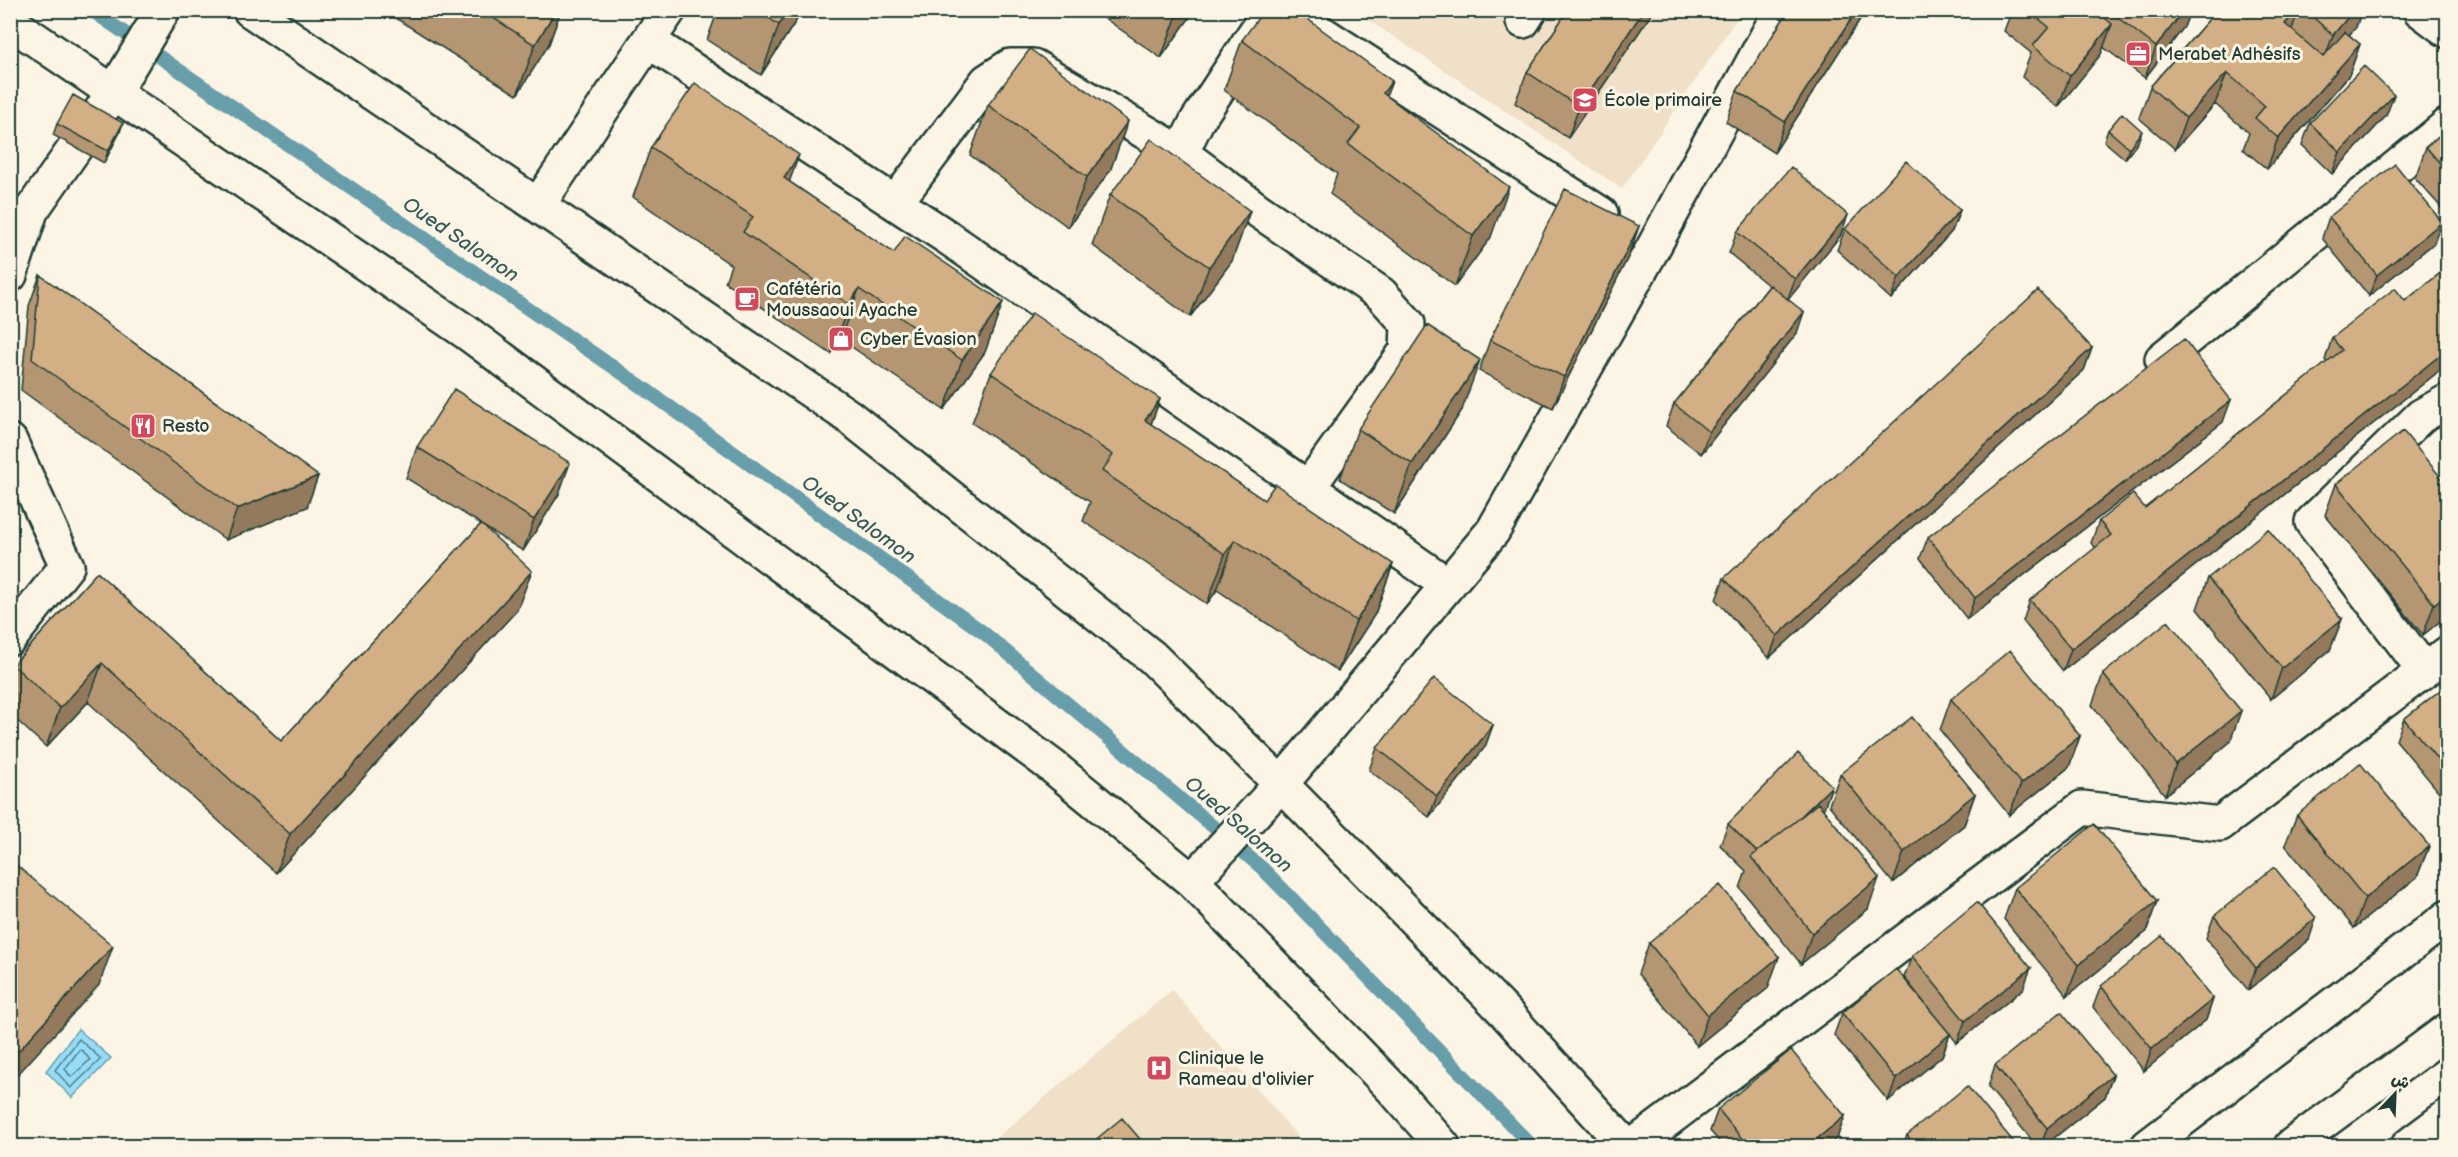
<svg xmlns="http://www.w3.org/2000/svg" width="2458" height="1157" viewBox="0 0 2458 1157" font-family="'Balsamiq Sans','Playpen Sans Arabic',sans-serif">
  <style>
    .built { fill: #f0e0c8 }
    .water { fill: #97ddf9; stroke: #679daa; stroke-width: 1.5 }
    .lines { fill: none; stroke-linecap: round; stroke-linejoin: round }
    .shore { stroke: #4f7d83; stroke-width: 1.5 }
    .stream { stroke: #679daa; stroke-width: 14 }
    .minor-casing { stroke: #1f3d34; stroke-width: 38 }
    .minor { stroke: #fcf5e5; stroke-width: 33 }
    .wall { fill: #b59672; stroke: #1f3d34; stroke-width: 1.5 }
    .shaded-wall { fill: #947a5d; stroke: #1f3d34; stroke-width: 1.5 }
    .building { fill: #d3af85; stroke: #1f3d34; stroke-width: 1.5 }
    .labels { text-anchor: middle; stroke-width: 6; stroke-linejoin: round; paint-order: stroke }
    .poi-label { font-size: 18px; fill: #1f3d34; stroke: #fcf5e5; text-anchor: start }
    .water-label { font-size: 20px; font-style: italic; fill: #375d5b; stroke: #fcf5e5 }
  </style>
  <rect width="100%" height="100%" fill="#fcf5e5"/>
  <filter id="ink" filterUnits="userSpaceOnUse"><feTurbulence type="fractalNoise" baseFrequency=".0167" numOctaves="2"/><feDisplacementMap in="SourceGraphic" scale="12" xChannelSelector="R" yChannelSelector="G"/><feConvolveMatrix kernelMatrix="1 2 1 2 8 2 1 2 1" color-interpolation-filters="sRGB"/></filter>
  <g filter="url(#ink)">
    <path class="built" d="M1355,11H1742L1622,189Z
      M1172,990L1306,1146H987Z"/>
    <path class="water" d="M78,1029L111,1058L72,1098L46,1071Z"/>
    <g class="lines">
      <path class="shore" d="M79,1039L101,1059L71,1088L55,1070Z
        M79,1050L83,1051L90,1060L71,1077L65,1069Z"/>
      <path class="stream" d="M91,10L638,384L984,633L1262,868L1532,1146"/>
      <g class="minor-casing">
        <path id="minor" d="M250,10L848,416L1152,657L1281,784L1501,1008L1626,1146
          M1270,10L1197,121L1181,153L1259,211L1381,294L1408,324L1407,350L1308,488
          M2420,10L2448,31
          M1523,21L1530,10
          M10,22L466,332L1052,766L1192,881L1391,1087L1443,1146
          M1317,30L1601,214
          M650,42L947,237L1448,585
          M896,202L987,81L1010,66H1033L1181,153
          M538,205L669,10
          M10,275L31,211L114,92L163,10
          M2162,359L2448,125
          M10,441L67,566L10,638
          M2424,670L2312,522L2421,416L2448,401
          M1192,881L1281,784L1493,531L1653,248L1781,10
          M1633,1146L2082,808L2220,824L2448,653
          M2148,1146L2448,917
          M2291,1146L2448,1030
          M2408,1146L2448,1116"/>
      </g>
      <use href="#minor" class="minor"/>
    </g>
    <path class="wall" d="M383,10H561L549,44L517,95Z
      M718,10H803L761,75L707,40Z
      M1093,10H1195L1161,58Z
      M1568,10H1654L1568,138L1515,103L1527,72Z
      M1789,10H1866L1774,153L1726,122L1737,91Z
      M2012,10H2191L2189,14L2184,27L2145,78L2103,47L2101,54L2058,107L2022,77L2031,53L2004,31Z
      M2217,10H2362L2356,27L2349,35L2360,44L2349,75L2267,169L2243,149L2249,133L2215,104L2175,149L2139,118L2150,87Z
      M1242,40L1392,81L1386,96L1491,237L1455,286L1330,194L1337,174L1224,90Z
      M988,105L1128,121L1110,171L1068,227L970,155Z
      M2386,116L2332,174L2302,145L2310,123Z
      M123,123L119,134L104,163L53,135L57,124Z
      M2448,128V215L2415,178L2426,147Z
      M2108,130L2138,142L2125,159L2104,141Z
      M651,147L790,182L894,253L1003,302L985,352L944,410L840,339L831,354L725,282L731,265L633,197Z
      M1110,195L1250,211L1232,261L1190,317L1092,245Z
      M1960,210L1952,231L1891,299L1837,250L1845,229Z
      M1848,215L1840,236L1788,299L1797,333L1701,454L1666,426L1674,404L1769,286L1729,253L1737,232Z
      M2329,217L2434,243L2369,296L2322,238Z
      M1639,226L1628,257L1553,408L1479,371L1490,340Z
      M2448,267V364L2063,671L2023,621L2030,600L2096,548L2091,543L2099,521L2145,508L2327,363L2325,360L2332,338L2405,301Z
      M40,275L318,476L307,507L226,540L21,390L29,306Z
      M2092,348L2084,370L1769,658L1716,600L1724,578Z
      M991,373L1160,399L1151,424L1264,500L1393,564L1375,614L1338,671L1217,590L1207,604L1083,521L1090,502L972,423Z
      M1462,410L1394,514L1340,479L1358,429Z
      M2223,422L1967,619L1920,558L1928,537Z
      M417,447L559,494L523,551L481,525L517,610L276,873L88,702L46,747L10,714V671L13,665L97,572L281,741L481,524L406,478Z
      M2336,484L2448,486V615L2423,635L2325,515Z
      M2208,578L2342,619L2330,650L2271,699L2197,609Z
      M2103,674L2230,742L2165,795L2092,705Z
      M2448,684V803L2396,740L2404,719Z
      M1951,699L2080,736L2069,767L2009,815L1940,730Z
      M1493,725L1485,747L1429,817L1369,770L1377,748Z
      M1840,774L1975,794L1964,825L1893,883L1829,805Z
      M1832,786L1822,809L1868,909L1801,964L1740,888L1746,871L1720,845L1728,824Z
      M2297,815L2429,846L2417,877L2354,928L2285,845Z
      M2015,888L2157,901L2146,932L2067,996L2004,919Z
      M2214,916L2309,940L2248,990L2206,938Z
      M1649,943L1768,988L1697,1046L1638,974Z
      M1912,956L2023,989L1957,1043L1950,1034L1942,1056L1888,1101L1834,1035L1842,1013L1945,1029L1904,977Z
      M2101,986L2213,999L2206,1020L2144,1071L2093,1007Z
      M1995,1065L2113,1075L2105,1097L2044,1146H2037L1988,1087Z
      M1718,1109L1845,1116L1837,1138L1827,1146H1723L1710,1131Z
      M1907,1135L2017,1146H1903Z"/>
    <path class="shaded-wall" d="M556,10H561L549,44L517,95L535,45Z
      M788,10H803L761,75L779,25Z
      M1179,10H1195L1161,58Z
      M1644,10H1654L1568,138L1579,107Z
      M1857,10H1866L1774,153L1785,122Z
      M2184,10H2191L2189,14L2184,27L2145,78L2156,47Z
      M2297,10H2299L2289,37L2285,24Z
      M2354,10H2362L2356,27L2322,66L2333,35Z
      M2112,24L2101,54L2058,107L2070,76Z
      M2360,44L2349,75L2267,169L2278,138Z
      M2227,73L2215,104L2175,149L2186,118Z
      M1392,81L1373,131L1383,93Z
      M2394,95L2386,116L2332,174L2340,152Z
      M1128,121L1110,171L1068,227L1087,177Z
      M123,123L119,134L104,163L108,151Z
      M2142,131L2138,142L2125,159L2129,148Z
      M799,155L781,205L784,178Z
      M1509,187L1491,237L1455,286L1473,236Z
      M1960,210L1952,231L1891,299L1899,277Z
      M1250,211L1232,261L1190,317L1209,267Z
      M1848,215L1840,236L1787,301L1795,279Z
      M2442,222L2434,243L2369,296L2377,275Z
      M1639,226L1628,257L1553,408L1564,377Z
      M859,289L840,339L831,354L849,304Z
      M1003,302L985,352L944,410L962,360Z
      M1804,312L1797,333L1701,454L1709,432Z
      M2092,348L2084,370L1769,658L1777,636Z
      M2448,349V364L2063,671L2071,649Z
      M1480,360L1462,410L1394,514L1412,464Z
      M1160,399L1142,449L1145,420Z
      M2231,400L2223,422L1967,619L1975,598Z
      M570,463L559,494L523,551L534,520Z
      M318,476L307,507L226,540L237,509Z
      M1235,540L1217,590L1207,604L1225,554Z
      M1393,564L1375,614L1338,671L1356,621Z
      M532,571L517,610L276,873L290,834Z
      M2448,593V615L2423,635L2434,604Z
      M2342,619L2330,650L2271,699L2282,668Z
      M102,663L88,702L46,747L60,708Z
      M2241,711L2230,742L2165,795L2176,764Z
      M1493,725L1485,747L1429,817L1437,796Z
      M2080,736L2069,767L2009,815L2021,784Z
      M1832,786L1824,808L1761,870V856Z
      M1975,794L1964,825L1893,883L1904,852Z
      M2429,846L2417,877L2354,928L2365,898Z
      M1879,878L1868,909L1801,964L1812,933Z
      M2157,901L2146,932L2067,996L2078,965Z
      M2316,918L2309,940L2248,990L2256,968Z
      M113,946L99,985L10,1083V1063L13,1057Z
      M1779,957L1768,988L1697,1046L1708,1015Z
      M2031,968L2023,989L1957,1043L1965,1021Z
      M2213,999L2206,1020L2144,1071L2152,1049Z
      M1950,1034L1942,1056L1888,1101L1896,1079Z
      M2113,1075L2105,1097L2044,1146H2041L2047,1128Z
      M1845,1116L1837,1138L1827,1146H1808Z"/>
    <path class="building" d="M481,10H556L535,45Z
      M757,10H788L779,25Z
      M1264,10H1295L1392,81L1383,93L1509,187L1473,236L1348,144L1360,128L1242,40Z
      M1568,10H1644L1579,107L1527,72Z
      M1789,10H1857L1785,122L1737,91Z
      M2028,10H2095L2112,24L2070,76L2033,46L2049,27Z
      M2108,10H2184L2156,47Z
      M2217,10H2297L2285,24L2323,57L2345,32L2360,44L2278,138L2255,118L2265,106L2227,73L2186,118L2150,87Z
      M2305,10H2354L2333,35Z
      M1030,49L1128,121L1087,177L988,105Z
      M2364,66L2394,95L2340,152L2310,123Z
      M695,83L799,155L784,178L894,253L905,236L1003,302L962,360L859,289L849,304L743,232L753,217L651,147Z
      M73,95L123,123L108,151L57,124Z
      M2122,113L2142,131L2129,148L2108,130Z
      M2448,128V172L2426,147Z
      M1151,139L1250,211L1209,267L1110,195Z
      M1906,161L1960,210L1899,277L1845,229Z
      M2395,164L2442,222L2377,275L2329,217Z
      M1791,167L1848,215L1795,279L1737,232Z
      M1565,189L1639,226L1564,377L1490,340Z
      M2448,267V349L2071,649L2030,600L2111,535L2099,521L2133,494L2145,508L2342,350L2332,338L2395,288L2405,301Z
      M40,275L318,476L237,509L32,359Z
      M1770,285L1804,312L1709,432L1674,404Z
      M2038,290L2092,348L1777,636L1724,578Z
      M1032,313L1160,399L1145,420L1264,500L1275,484L1393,564L1356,621L1235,540L1225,554L1102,471L1113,455L991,373Z
      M1427,325L1480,360L1412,464L1358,429Z
      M2184,339L2231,400L1975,598L1928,537Z
      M454,389L570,463L534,520L417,447Z
      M2403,431L2448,486V593L2434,604L2336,484Z
      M481,524L532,571L290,834L102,663L60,708L13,665L97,572L281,741Z
      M2268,529L2342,619L2282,668L2208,578Z
      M2168,621L2241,711L2176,764L2103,674Z
      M2010,650L2080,736L2021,784L1951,699Z
      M1434,678L1493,725L1437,796L1377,748Z
      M2448,684V772L2404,719Z
      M1912,717L1975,794L1904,852L1840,774Z
      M1798,753L1832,786L1796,821L1757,852L1728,824Z
      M2360,763L2429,846L2365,898L2297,815Z
      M1818,803L1879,878L1812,933L1751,857Z
      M2094,824L2157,901L2078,965L2015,888Z
      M10,860L113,946L13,1057L10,1056Z
      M2274,867L2316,918L2256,968L2214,916Z
      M1720,885L1779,957L1708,1015L1649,943Z
      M1977,902L2031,968L1965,1021L1912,956Z
      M2162,936L2213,999L2152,1049L2101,986Z
      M1896,969L1950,1034L1896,1079L1842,1013Z
      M2061,1012L2113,1075L2047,1128L1995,1065Z
      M1791,1050L1845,1116L1808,1146H1748L1718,1109Z
      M1967,1086L2017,1146H1916L1907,1135Z
      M1122,1118L1146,1146H1088Z"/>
  </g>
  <defs>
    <g id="office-square" transform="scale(1.35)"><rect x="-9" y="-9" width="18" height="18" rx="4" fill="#d1495b" stroke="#fcf5e5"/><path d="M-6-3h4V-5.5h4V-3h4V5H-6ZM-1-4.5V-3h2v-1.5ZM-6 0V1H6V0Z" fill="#fff"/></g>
    <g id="school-square" transform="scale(1.35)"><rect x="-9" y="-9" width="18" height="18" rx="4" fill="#d1495b" stroke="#fcf5e5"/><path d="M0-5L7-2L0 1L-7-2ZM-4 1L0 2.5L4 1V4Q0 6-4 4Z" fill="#fff"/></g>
    <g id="cafe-square" transform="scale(1.35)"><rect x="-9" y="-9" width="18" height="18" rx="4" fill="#d1495b" stroke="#fcf5e5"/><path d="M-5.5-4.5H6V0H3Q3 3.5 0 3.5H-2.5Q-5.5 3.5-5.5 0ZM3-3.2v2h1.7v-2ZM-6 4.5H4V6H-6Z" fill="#fff"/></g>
    <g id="shop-square" transform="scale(1.35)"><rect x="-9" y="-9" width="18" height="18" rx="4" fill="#d1495b" stroke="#fcf5e5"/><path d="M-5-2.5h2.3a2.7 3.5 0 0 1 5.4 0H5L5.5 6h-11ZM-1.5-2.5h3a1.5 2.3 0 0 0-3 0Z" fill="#fff"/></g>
    <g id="restaurant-square" transform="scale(1.35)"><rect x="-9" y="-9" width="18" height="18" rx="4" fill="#d1495b" stroke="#fcf5e5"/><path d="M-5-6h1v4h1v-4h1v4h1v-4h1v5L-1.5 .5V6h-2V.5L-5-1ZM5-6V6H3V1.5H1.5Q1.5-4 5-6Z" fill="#fff"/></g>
    <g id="hospital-square" transform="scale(1.35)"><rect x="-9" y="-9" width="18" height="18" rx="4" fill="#d1495b" stroke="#fcf5e5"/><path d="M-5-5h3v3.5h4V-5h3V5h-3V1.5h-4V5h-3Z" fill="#fff"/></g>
  </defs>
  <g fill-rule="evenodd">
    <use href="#office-square" x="2138" y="54"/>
    <use href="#school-square" x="1585" y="100"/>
    <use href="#cafe-square" x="747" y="299"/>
    <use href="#shop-square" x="841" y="339"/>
    <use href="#restaurant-square" x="143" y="426"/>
    <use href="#hospital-square" x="1159" y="1068"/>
  </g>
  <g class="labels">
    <g class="poi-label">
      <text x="2158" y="60">Merabet Adhésifs</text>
      <text x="1604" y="106">École primaire</text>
      <text x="766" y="295">Cafétéria<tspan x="766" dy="21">Moussaoui Ayache</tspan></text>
      <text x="860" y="345">Cyber Évasion</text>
      <text x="162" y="432">Resto</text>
      <text x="1178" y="1064">Clinique le<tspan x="1178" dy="21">Rameau d'olivier</tspan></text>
    </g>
    <g class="water-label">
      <text transform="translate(461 239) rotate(34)" y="7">Oued Salomon</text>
      <text transform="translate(859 519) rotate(36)" y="7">Oued Salomon</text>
      <text transform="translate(1239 824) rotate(41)" y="7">Oued Salomon</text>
    </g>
  </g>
  <rect width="2458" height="1157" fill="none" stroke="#fcf5e5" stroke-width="36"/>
  <rect x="18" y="18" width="2422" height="1121" fill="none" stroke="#1f3d34" stroke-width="2" filter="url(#ink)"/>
  <g transform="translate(2395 1094) rotate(23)" stroke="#fcf5e5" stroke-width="4.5" paint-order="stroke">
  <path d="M0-4.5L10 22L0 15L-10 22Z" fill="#1f3d34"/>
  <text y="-9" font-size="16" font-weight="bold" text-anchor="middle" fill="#1f3d34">ش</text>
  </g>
</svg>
